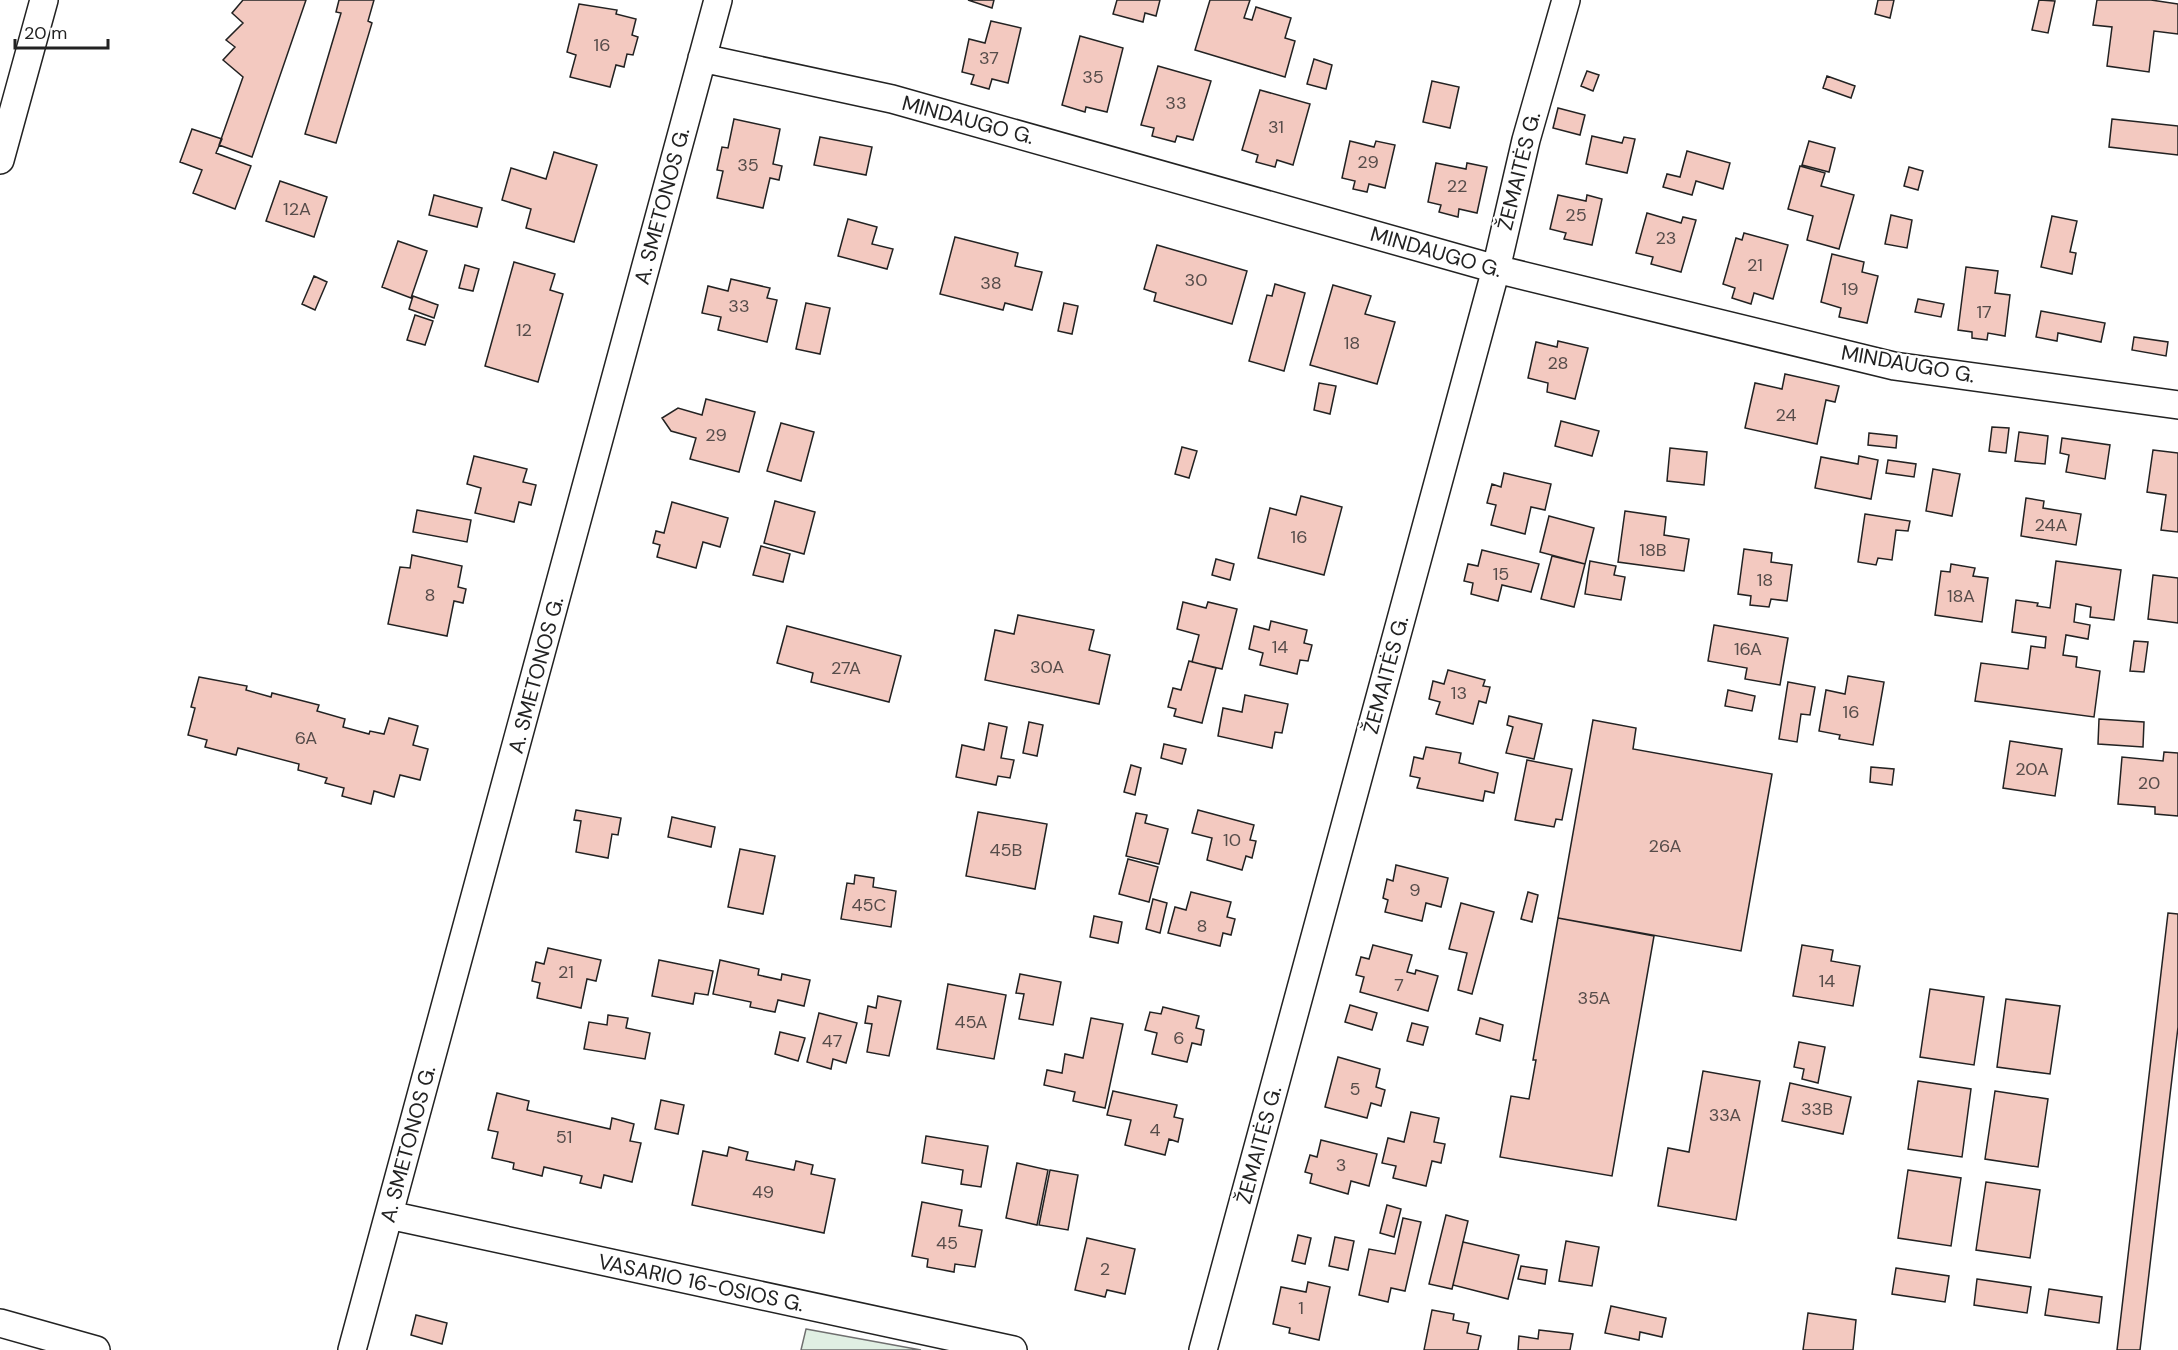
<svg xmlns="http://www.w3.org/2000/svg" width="2178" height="1350" viewBox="0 0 2178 1350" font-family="'DM Sans',sans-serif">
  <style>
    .green { fill: #e0efe3; stroke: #6f6f6f; stroke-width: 1.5 }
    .building { fill: #f3c9c0; stroke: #222; stroke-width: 1.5 }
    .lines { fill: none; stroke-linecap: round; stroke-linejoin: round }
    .minor-casing { stroke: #222; stroke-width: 30 }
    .minor { stroke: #fff; stroke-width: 27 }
    .labels { text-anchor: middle; stroke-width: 4.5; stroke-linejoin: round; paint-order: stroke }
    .number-label { font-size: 18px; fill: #564c4a }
    .street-label { font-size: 21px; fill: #222; stroke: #fff }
  </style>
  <rect width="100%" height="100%" fill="#fff"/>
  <path class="green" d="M806,1329L921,1350H801Z"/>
  <path class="building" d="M243,0H306L252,157L219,145L243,77L223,60L235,47L226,40L243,23L232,13Z
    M339,0H374L368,21L372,23L336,143L305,134L341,13L336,12Z
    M968,0H994L992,8Z
    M1117,0H1160L1156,16L1145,13L1143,22L1113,14Z
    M1210,0H1250L1244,18L1252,20L1256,7L1291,18L1285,38L1295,41L1285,77L1195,50Z
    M1878,0H1894L1890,18L1875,14Z
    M2039,0L2055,1L2048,33L2032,30Z
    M2097,0H2151L2178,4V34L2154,31L2149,72L2107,66L2112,27L2093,25Z
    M579,4L617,10L616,14L636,19L632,35L638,37L633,55L627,54L624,67L616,65L610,87L570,77L576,55L567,52Z
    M991,21L1021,28L1008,83L992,79L989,89L971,84L974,75L962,72L969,39L985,43Z
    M1080,36L1123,48L1107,112L1086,107L1085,112L1062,105Z
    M1314,59L1332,65L1326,89L1307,84Z
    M1158,66L1211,81L1193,140L1177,136L1175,142L1152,136L1154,128L1141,125Z
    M1587,71L1599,75L1593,91L1581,86Z
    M1827,76L1855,86L1851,98L1823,88Z
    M1432,81L1459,87L1450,128L1423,122Z
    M1260,90L1310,104L1293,165L1277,160L1275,167L1256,162L1258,155L1242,150Z
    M1558,108L1585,115L1580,135L1553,128Z
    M734,119L780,129L773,164L782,166L779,180L770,178L763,208L717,198L723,171L717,170L722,147L728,148Z
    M2112,119L2178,126V155L2109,147Z
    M192,129L222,139L216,153L251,166L235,209L193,193L202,170L180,162Z
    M1592,136L1622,143L1624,137L1635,139L1627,173L1586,164Z
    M820,137L872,147L866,175L814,165Z
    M1350,141L1374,147L1376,141L1395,145L1385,188L1369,184L1367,192L1353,189L1355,181L1342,178Z
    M1809,141L1835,148L1829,172L1802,165Z
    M1687,151L1730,163L1723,189L1696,181L1692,195L1663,187L1667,174L1680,177Z
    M554,152L597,165L574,242L526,228L531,209L502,200L511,168L546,179Z
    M1436,163L1466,169L1467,163L1487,167L1477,213L1459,209L1458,217L1439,212L1441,205L1428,202Z
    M1800,166L1825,173L1821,186L1854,195L1839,249L1807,240L1813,216L1788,209Z
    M1909,167L1923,171L1918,190L1904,186Z
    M280,181L327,197L314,237L266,221Z
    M434,195L482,208L477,227L429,215Z
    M1558,195L1586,201L1587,195L1602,199L1592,245L1564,239L1566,233L1550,229Z
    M1647,213L1681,223L1683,217L1696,220L1681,272L1651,264L1653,257L1636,253Z
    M1891,215L1912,220L1907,248L1885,244Z
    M2052,216L2077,221L2070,252L2076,253L2072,274L2041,267Z
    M848,219L877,227L872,244L893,249L887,269L838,256Z
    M1744,233L1788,245L1773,299L1754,293L1751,304L1732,298L1735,288L1723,284L1736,238L1742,240Z
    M955,237L1018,253L1015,266L1042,272L1032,310L1005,303L1003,310L940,294Z
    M398,241L427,251L411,298L382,287Z
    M1157,245L1247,271L1232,324L1154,301L1156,293L1144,289Z
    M1832,254L1864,262L1862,272L1878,276L1867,323L1839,317L1841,308L1821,302Z
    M514,262L555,274L550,290L563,294L538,382L485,366Z
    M465,265L479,269L473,291L459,288Z
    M1966,267L1998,271L1995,293L2010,295L2005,336L1988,333L1987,340L1972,338V332L1958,330Z
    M314,276L327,282L315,310L302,304Z
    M731,279L770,288L767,298L777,300L767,342L718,330L721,317L702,313L708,286L728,291Z
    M1275,284L1305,293L1284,371L1249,361L1267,295L1272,296Z
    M1333,285L1371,296L1365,314L1395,322L1377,384L1310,365Z
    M413,296L438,305L434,318L409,309Z
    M1918,299L1944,304L1941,317L1915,312Z
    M806,303L830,308L820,354L796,349Z
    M1064,303L1078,306L1072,334L1058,331Z
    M2041,311L2105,323L2101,342L2058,333L2057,341L2036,337Z
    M415,315L433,321L425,345L407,340Z
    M2134,337L2168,342L2166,356L2132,350Z
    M1558,341L1588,348L1575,399L1547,392L1548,383L1528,378L1536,342L1557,347Z
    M1785,374L1839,386L1835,402L1826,400L1817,444L1745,428L1755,383L1782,389Z
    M1319,383L1336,386L1330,414L1314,410Z
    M706,399L755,412L739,472L690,459L696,438L671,431L662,418L678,408L702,415Z
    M1561,421L1599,431L1592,456L1555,446Z
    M781,423L814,432L801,481L767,471Z
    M1992,427L2009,428L2006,453L1989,451Z
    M2019,432L2048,436L2045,464L2015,461Z
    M1869,433L1897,436L1896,448L1868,445Z
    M2062,438L2110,445L2105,479L2066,472L2069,455L2060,453Z
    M1182,447L1197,451L1189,478L1175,474Z
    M1670,448L1707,452L1704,485L1667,481Z
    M2153,450L2178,453V532L2161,530L2166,495L2147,492Z
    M474,456L527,469L523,482L536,485L531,505L519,502L514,522L475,513L481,488L467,484Z
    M1859,456L1878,460L1871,499L1815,488L1821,457L1858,464Z
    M1888,460L1916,464L1914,477L1886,473Z
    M1933,469L1960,474L1952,516L1926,511Z
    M1504,473L1551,484L1545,510L1531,507L1525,534L1491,525L1496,505L1487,503L1492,484L1501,487Z
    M1301,496L1342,507L1324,575L1258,558L1270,508L1296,515Z
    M2026,498L2044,501L2043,508L2081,514L2076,545L2021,536Z
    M775,501L815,512L804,554L764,543Z
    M672,502L728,518L720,547L703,542L696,568L657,557L660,545L653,543L656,531L664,533Z
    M417,510L471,520L467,542L413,532Z
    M1625,511L1666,517L1664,535L1689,539L1684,571L1618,562Z
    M1865,514L1910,521L1908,531L1896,530L1892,560L1878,558L1876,565L1858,562Z
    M1549,516L1594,528L1585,564L1540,552Z
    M761,546L790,554L783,582L753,575Z
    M1744,549L1772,553L1771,562L1792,565L1787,601L1771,599L1769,607L1750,605L1751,596L1738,594Z
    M1482,550L1539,564L1531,592L1502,585L1498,601L1471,594L1473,583L1464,581L1468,564L1478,566Z
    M412,555L462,566L458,587L466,589L463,603L454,601L447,636L388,624L400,567L410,568Z
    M1552,556L1585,564L1574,607L1541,599Z
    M1216,559L1234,564L1230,580L1212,575Z
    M1590,561L1616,566L1614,575L1625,577L1621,600L1585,594Z
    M2056,561L2121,570L2114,620L2090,617L2091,607L2076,604L2074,622L2090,625L2088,639L2066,635L2063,655L2077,657L2076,667L2100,671L2094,717L1975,701L1981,663L2028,669L2031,646L2045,648L2046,637L2012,632L2016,600L2038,603L2037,606L2050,608Z
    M1951,564L1975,568L1973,576L1988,578L1982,622L1935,615L1941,571L1950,572Z
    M2153,575L2178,578V623L2148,619Z
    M1183,602L1206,608L1208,602L1237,609L1222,669L1192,662L1199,635L1177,629Z
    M1018,615L1094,630L1089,650L1110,655L1099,704L985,680L995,630L1014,634Z
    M1271,621L1307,630L1304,643L1312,645L1308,661L1300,660L1297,674L1260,665L1263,653L1249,649L1254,626L1269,630Z
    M1714,625L1788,638L1780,685L1745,679L1747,668L1708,661Z
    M787,626L901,656L889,702L811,682L813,673L777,663Z
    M2134,641L2148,642L2144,672L2130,671Z
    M1189,661L1216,668L1202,723L1174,716L1176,709L1168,707L1173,688L1181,690Z
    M1448,670L1485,680L1483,686L1490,687L1486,703L1479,701L1473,724L1436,714L1440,702L1429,699L1433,681L1444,684Z
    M1848,676L1884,682L1873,745L1839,739L1840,735L1819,731L1826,690L1845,694Z
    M199,677L247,686L246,690L271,697L272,693L319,705L317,711L345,719L343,727L369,734L370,731L384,734L389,718L418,726L413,745L428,749L420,780L400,775L394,797L374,791L371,804L342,796L344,788L325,783L327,778L298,770L299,764L238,748L236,755L205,747L207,740L188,735L195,708L191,707Z
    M1788,682L1815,687L1810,715L1801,714L1797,742L1779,739Z
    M1728,690L1755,696L1752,711L1725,706Z
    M1245,695L1288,704L1282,733L1275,732L1272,748L1218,736L1223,708L1242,712Z
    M1509,716L1542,724L1534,759L1506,753L1513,727L1507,725Z
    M2099,719L2144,722L2143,747L2098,744Z
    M1593,720L1636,728L1633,749L1772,774L1741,951L1558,918Z
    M1029,722L1043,725L1037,756L1023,753Z
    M989,723L1007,727L1001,758L1014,760L1010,778L998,776L996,785L956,777L962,745L984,750Z
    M2010,741L2062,749L2055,796L2003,788Z
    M1164,744L1186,749L1182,764L1161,758Z
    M1426,747L1461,753L1459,763L1498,773L1494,793L1485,791L1483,801L1417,788L1420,778L1410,776L1414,757L1423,759Z
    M2164,752L2178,753V816L2155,814V807L2118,804L2122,757L2163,761Z
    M1527,760L1572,769L1562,820L1556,819L1554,827L1515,820Z
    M1131,765L1141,768L1135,795L1124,792Z
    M1871,767L1894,769L1892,785L1870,782Z
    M576,810L621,818L618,835L612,834L608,858L576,852L581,821L574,820Z
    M1198,810L1254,825L1250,840L1256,841L1252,858L1246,856L1242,870L1207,860L1212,838L1192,833Z
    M978,812L1047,824L1035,889L966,876Z
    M1136,813L1147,815L1145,823L1168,829L1159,864L1126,856Z
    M672,817L715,827L711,847L668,837Z
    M740,849L775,856L763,914L728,907Z
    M1128,859L1158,867L1149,902L1119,894Z
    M1396,865L1448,878L1441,907L1426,903L1422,921L1385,912L1388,900L1383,898L1387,879L1393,881Z
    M855,875L874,878L873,887L896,891L891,927L841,919L847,883L854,884Z
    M1191,892L1231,902L1227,917L1235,919L1231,935L1223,933L1220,946L1168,933L1175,907L1186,910Z
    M1528,892L1538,895L1532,922L1521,919Z
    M1153,899L1167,903L1160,933L1146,929Z
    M1461,903L1494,912L1472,994L1458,990L1467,953L1449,949Z
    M2168,913L2178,914V1027L2140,1350H2117Z
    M1094,916L1122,922L1118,943L1090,937Z
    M1558,918L1654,936L1612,1176L1500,1157L1511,1096L1529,1099L1536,1060H1533Z
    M1373,945L1412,955L1407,972L1415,974L1416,970L1438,976L1428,1011L1360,992L1364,977L1356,975L1361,957L1369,959Z
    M1802,945L1833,950L1831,961L1860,966L1853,1006L1793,996Z
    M548,948L601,960L596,981L587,979L581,1008L537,998L540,983L532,981L536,962L544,964Z
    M659,960L713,971L708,995L695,993L693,1004L652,996Z
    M720,960L759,969L758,975L781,980L782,974L810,980L804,1006L778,1000L775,1012L750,1007L751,1002L713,994Z
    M1020,974L1061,982L1053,1025L1019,1019L1024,994L1016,993Z
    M948,984L1006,995L994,1059L937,1049Z
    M1930,989L1984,997L1974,1065L1920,1057Z
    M878,996L901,1001L889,1056L867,1052L872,1024L865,1023L868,1006L876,1008Z
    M2006,999L2060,1006L2050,1074L1997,1067Z
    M1350,1005L1377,1013L1372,1030L1345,1022Z
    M1163,1007L1199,1016L1196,1028L1204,1030L1201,1045L1192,1043L1187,1062L1152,1054L1157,1033L1145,1030L1150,1012L1161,1014Z
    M819,1013L857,1023L846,1063L833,1059L831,1069L807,1062Z
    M608,1015L628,1018L626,1028L650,1033L645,1059L584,1049L589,1022L607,1025Z
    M1091,1018L1123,1024L1105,1108L1073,1101L1075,1092L1044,1085L1047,1070L1062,1073L1065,1054L1083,1058Z
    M1480,1018L1503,1025L1500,1041L1476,1034Z
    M1412,1023L1428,1027L1423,1045L1407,1041Z
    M780,1032L805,1038L798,1061L775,1054Z
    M1799,1042L1825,1047L1818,1083L1802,1079L1804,1069L1794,1067Z
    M1338,1057L1380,1069L1376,1087L1385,1090L1381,1106L1371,1103L1367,1118L1325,1107Z
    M1703,1071L1760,1081L1736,1220L1658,1206L1668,1148L1689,1152Z
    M1918,1081L1971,1089L1962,1157L1908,1149Z
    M1790,1083L1851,1097L1843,1134L1782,1121Z
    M1113,1091L1177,1105L1174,1117L1183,1119L1178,1142L1169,1139L1165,1155L1125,1145L1131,1120L1107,1115Z
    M1995,1091L2048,1099L2038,1167L1985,1159Z
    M497,1093L529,1101L527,1110L610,1129L612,1118L634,1124L630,1141L641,1143L632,1182L604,1175L601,1188L580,1183L582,1176L544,1167L542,1176L513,1169L514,1163L492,1158L498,1132L488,1130Z
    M661,1100L684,1105L678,1134L655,1129Z
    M1411,1112L1439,1118L1434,1142L1445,1144L1441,1163L1432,1161L1426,1186L1393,1178L1396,1166L1382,1163L1388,1138L1404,1142Z
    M926,1136L988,1146L981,1187L961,1184L963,1170L922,1163Z
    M1321,1140L1377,1154L1369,1186L1351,1181L1348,1194L1310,1183L1312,1174L1305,1172L1310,1155L1317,1157Z
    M729,1147L748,1152L746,1160L794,1170L796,1161L813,1165L811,1174L835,1179L824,1233L692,1205L703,1151L727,1156Z
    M1017,1163L1048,1170L1037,1225L1006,1218Z
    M1050,1170L1078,1175L1068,1230L1039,1225Z
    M1908,1170L1961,1178L1951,1246L1898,1238Z
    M1986,1182L2040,1190L2030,1258L1976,1250Z
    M922,1202L962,1210L959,1226L982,1230L975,1267L955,1264L954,1272L927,1267L928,1259L912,1256Z
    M1387,1205L1401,1209L1394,1237L1380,1233Z
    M1446,1215L1468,1221L1452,1289L1429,1284Z
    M1403,1218L1421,1222L1405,1291L1391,1288L1388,1302L1359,1295L1369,1249L1395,1254Z
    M1298,1235L1311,1238L1305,1264L1292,1261Z
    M1335,1237L1354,1241L1348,1270L1329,1266Z
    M1087,1238L1135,1249L1125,1294L1107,1290L1105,1297L1075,1290Z
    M1566,1241L1599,1247L1592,1286L1559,1281Z
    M1463,1242L1519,1255L1508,1299L1453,1285Z
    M1521,1266L1547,1270L1545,1284L1518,1279Z
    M1896,1268L1949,1276L1945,1302L1892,1294Z
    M1977,1279L2031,1287L2027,1313L1974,1305Z
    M1308,1282L1330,1287L1319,1340L1289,1333L1290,1328L1273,1324L1281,1287L1306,1292Z
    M2049,1289L2102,1297L2099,1323L2045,1315Z
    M1611,1306L1666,1318L1662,1337L1640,1332L1639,1340L1605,1333Z
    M1432,1310L1454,1314L1453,1320L1469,1323L1467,1333L1481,1336L1478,1350H1424Z
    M1808,1313L1856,1320L1853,1350H1803Z
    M416,1315L447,1323L442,1344L411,1335Z
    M1539,1330L1573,1334L1570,1350H1518L1519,1336L1538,1339Z"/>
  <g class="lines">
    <g class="minor-casing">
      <path id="minor" d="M702,58L892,99L1496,269L1894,366L2178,405
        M0,160L44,0
        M389,1215L1013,1350
        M0,1323L96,1350
        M352,1350L718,0
        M1203,1350L1496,269L1526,140L1566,0"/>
    </g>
    <use href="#minor" class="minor"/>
  </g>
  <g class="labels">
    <g class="number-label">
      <text x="602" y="51">16</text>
      <text x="989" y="64">37</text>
      <text x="1093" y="83">35</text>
      <text x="1176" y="109">33</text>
      <text x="1276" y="133">31</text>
      <text x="1368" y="168">29</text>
      <text x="748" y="171">35</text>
      <text x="1457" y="192">22</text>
      <text x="297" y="215">12A</text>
      <text x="1576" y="221">25</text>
      <text x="1666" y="244">23</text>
      <text x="1755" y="271">21</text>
      <text x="1196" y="286">30</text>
      <text x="991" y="289">38</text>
      <text x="1850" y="295">19</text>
      <text x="739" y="312">33</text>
      <text x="1984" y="318">17</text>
      <text x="524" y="336">12</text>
      <text x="1352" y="349">18</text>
      <text x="1558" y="369">28</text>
      <text x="1786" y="421">24</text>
      <text x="716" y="441">29</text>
      <text x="2051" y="531">24A</text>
      <text x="1299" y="543">16</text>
      <text x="1653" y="556">18B</text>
      <text x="1501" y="580">15</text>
      <text x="1765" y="586">18</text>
      <text x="430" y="601">8</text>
      <text x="1961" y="602">18A</text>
      <text x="1280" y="653">14</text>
      <text x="1748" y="655">16A</text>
      <text x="1047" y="673">30A</text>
      <text x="846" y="674">27A</text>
      <text x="1459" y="699">13</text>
      <text x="1851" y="718">16</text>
      <text x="306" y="744">6A</text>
      <text x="2032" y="775">20A</text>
      <text x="2149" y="789">20</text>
      <text x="1232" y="846">10</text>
      <text x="1665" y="852">26A</text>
      <text x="1006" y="856">45B</text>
      <text x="1415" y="896">9</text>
      <text x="869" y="911">45C</text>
      <text x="1202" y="932">8</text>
      <text x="566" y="978">21</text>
      <text x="1827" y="987">14</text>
      <text x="1399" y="991">7</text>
      <text x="1594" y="1004">35A</text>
      <text x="971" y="1028">45A</text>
      <text x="1179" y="1044">6</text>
      <text x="832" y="1047">47</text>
      <text x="1355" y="1095">5</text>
      <text x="1817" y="1115">33B</text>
      <text x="1725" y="1121">33A</text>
      <text x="1155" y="1136">4</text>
      <text x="564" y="1143">51</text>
      <text x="1341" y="1171">3</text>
      <text x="763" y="1198">49</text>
      <text x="947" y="1249">45</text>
      <text x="1105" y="1275">2</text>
      <text x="1301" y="1314">1</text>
    </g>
    <g class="street-label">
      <text transform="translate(968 120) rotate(15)" y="7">MINDAUGO G.</text>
      <text transform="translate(1519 171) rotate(-76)" y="7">ŽEMAITĖS G.</text>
      <text transform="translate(662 206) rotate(-75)" y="7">A. SMETONOS G.</text>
      <text transform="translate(1436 252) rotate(16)" y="7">MINDAUGO G.</text>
      <text transform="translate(1908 364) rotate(10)" y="7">MINDAUGO G.</text>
      <text transform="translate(536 675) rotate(-75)" y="7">A. SMETONOS G.</text>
      <text transform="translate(1386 675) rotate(-75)" y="7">ŽEMAITĖS G.</text>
      <text transform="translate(408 1144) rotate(-75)" y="7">A. SMETONOS G.</text>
      <text transform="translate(1259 1145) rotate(-75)" y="7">ŽEMAITĖS G.</text>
      <text transform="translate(701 1283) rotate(12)" y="7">VASARIO 16-OSIOS G.</text>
    </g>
  </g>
  <path d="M15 39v9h93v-9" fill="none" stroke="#222222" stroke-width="3"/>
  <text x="24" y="39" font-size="18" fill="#222222" stroke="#ffffff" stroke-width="4.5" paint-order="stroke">20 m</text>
</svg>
